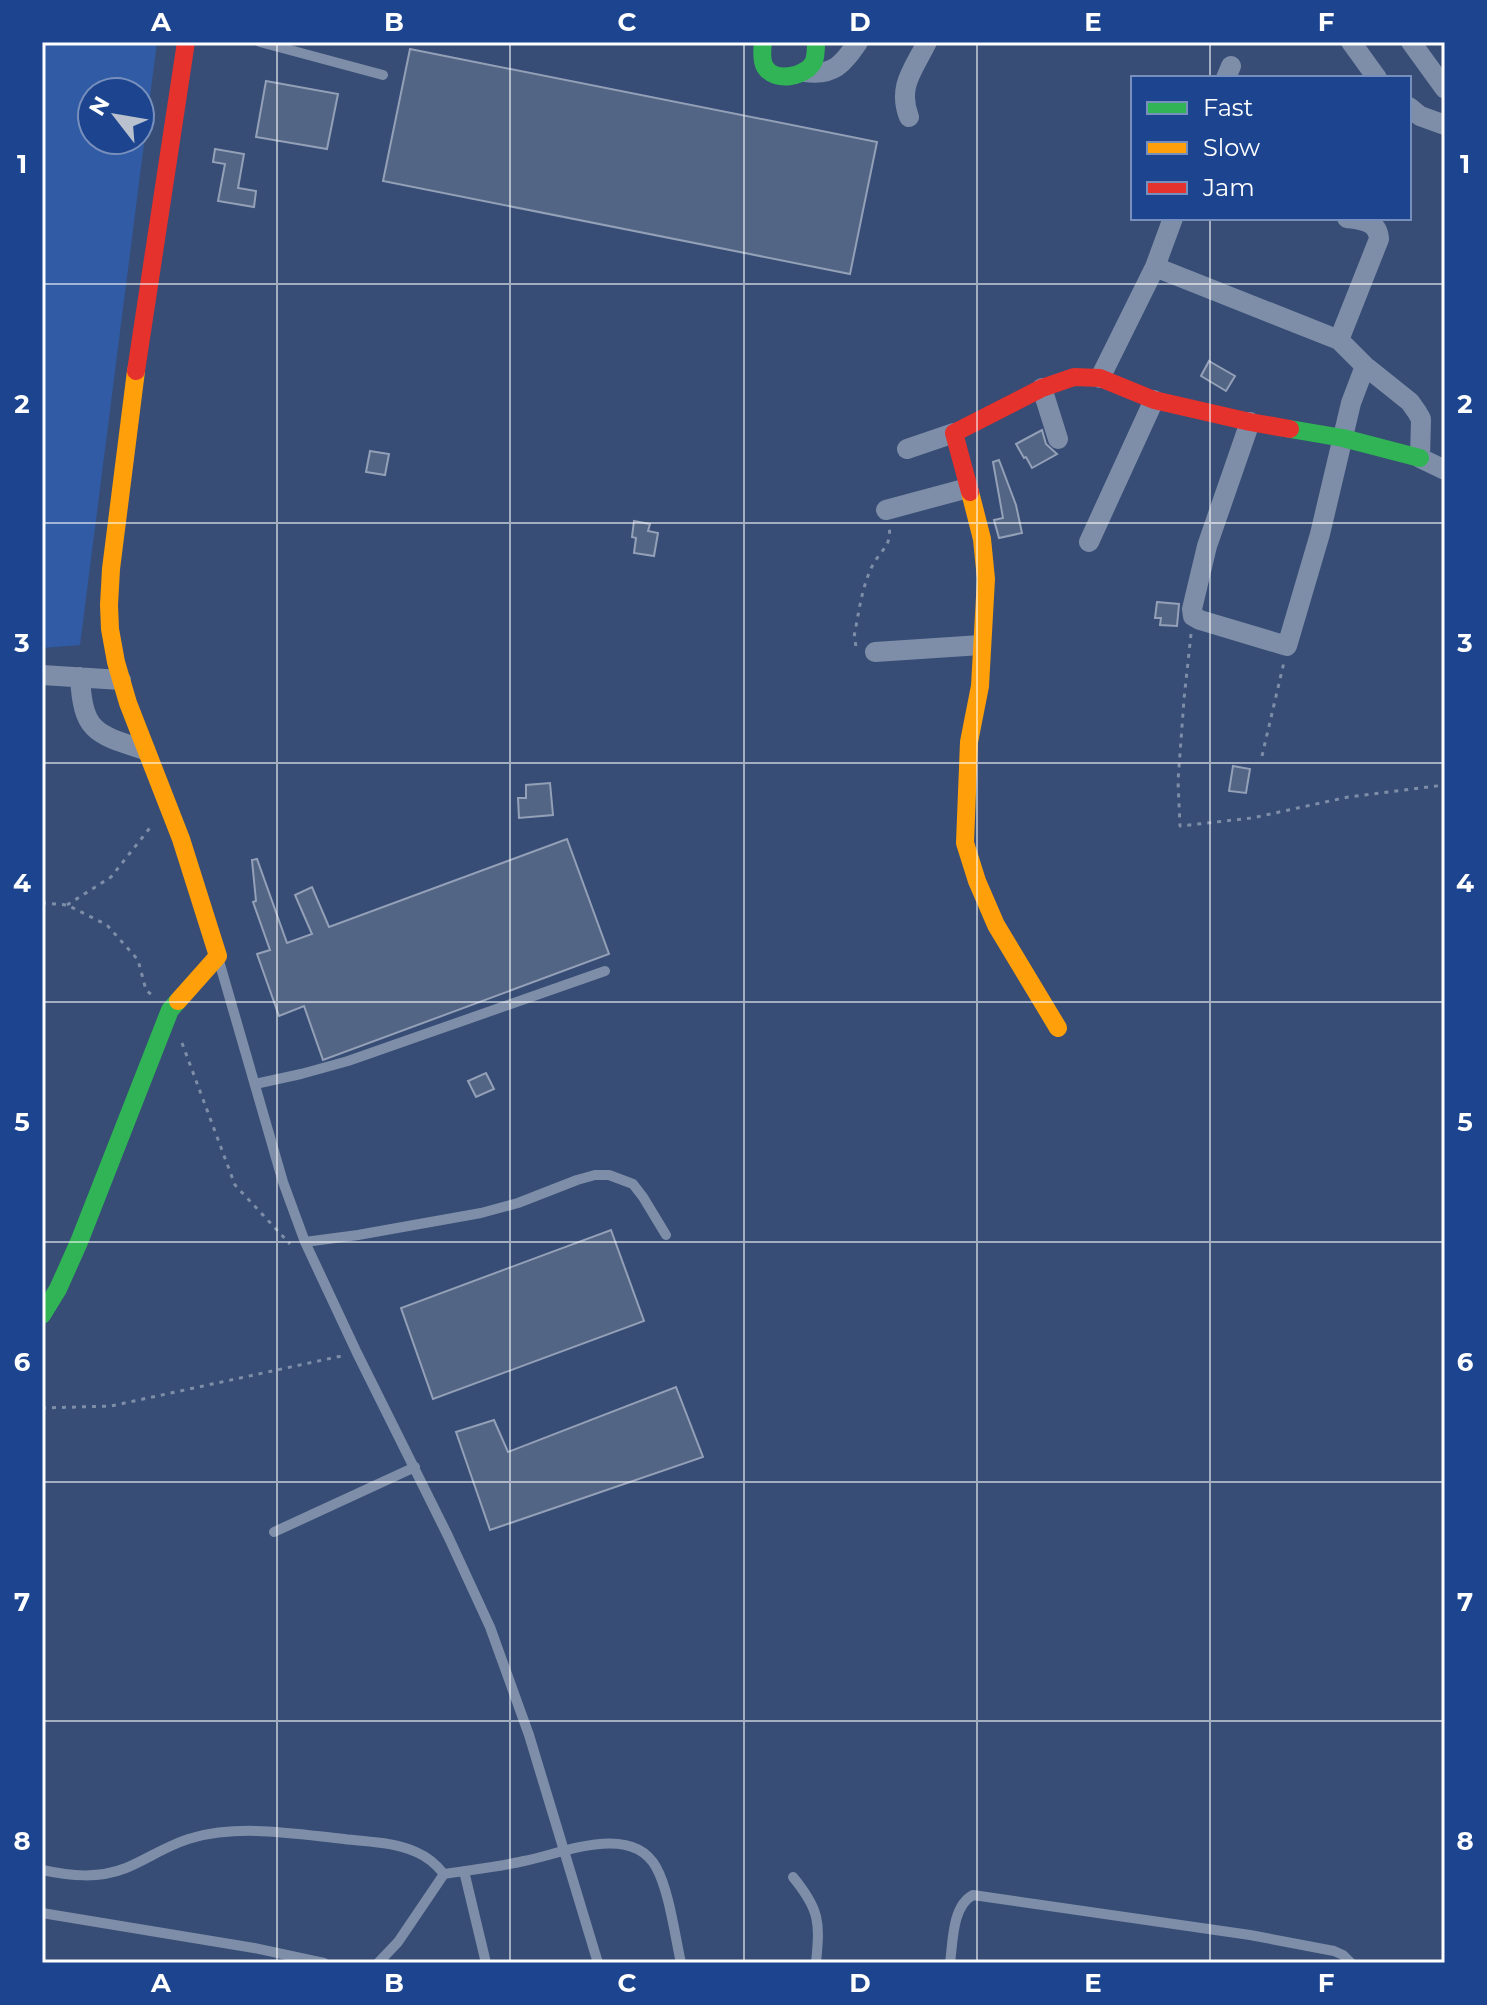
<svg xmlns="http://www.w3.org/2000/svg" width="1487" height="2005" viewBox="0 0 1487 2005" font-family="Montserrat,sans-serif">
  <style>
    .green { fill: #315ca5; fill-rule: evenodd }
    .building { fill: #536585; stroke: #93a0b7; stroke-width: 2 }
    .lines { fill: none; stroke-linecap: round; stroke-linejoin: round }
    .path { stroke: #7e8ea8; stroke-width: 3; stroke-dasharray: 4 6; stroke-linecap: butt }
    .lane { stroke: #7e8ea8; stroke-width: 10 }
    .street { stroke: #7e8ea8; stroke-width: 20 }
    .fast { stroke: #30b455; stroke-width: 18 }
    .slow { stroke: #ff9f0a; stroke-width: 18 }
    .jam { stroke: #e5322d; stroke-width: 18 }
    .grid { fill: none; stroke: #fff; stroke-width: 2; stroke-opacity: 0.55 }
    .neatline { fill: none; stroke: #fff; stroke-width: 3 }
    .grid-label { font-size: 26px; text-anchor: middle; font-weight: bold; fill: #fff }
  </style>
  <rect width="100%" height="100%" fill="#374d75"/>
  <path class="green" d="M42,42H157L80,645L42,648ZM92,92H140V140H92Z"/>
  <path class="building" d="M410,49L877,142L850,274L383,181Z
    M266,81L338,94L327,149L256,137Z
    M215,149L244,154L238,188L256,191L254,207L218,201L225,164L213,162Z
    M1209,361L1235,376L1226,391L1201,376Z
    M1042,430L1046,444L1057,454L1032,468L1026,457L1024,458L1016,444Z
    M370,451L389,454L385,475L366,472Z
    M999,460L1016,505L1022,533L999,538L994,520L1003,518L993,462Z
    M634,521L650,524L648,531L658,533L654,556L634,553L636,538L632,537Z
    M1157,602L1179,604L1177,626L1160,625L1161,618H1155Z
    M1233,766L1250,769L1246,793L1229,791Z
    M550,783L553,815L519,818L518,798H526V785Z
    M567,839L609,954L323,1060L304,1006L279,1016L257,954L270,950L253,902L256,901L252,860L257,859L287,943L312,934L295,895L312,887L329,927Z
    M486,1073L494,1089L476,1097L468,1081Z
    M611,1230L644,1321L433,1399L401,1308Z
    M676,1387L703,1457L490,1530L456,1432L494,1420L508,1452Z"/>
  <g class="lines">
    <path class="path" d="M1191,634L1184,699L1178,781L1180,826L1252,818L1348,797L1445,785
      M856,646L854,637C859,612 862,583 875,561C883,549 892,543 889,527
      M1262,756L1284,662
      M42,903L67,905L107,925L138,960L146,990L154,997
      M67,905L111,877L153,824
      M182,1043L235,1185L290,1244
      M42,1408L111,1406L346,1355"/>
    <path class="lane" d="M260,42L383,75
      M219,961L283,1182L305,1242L357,1353L448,1536L490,1627L529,1735L598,1963
      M255,1084L301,1074L348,1061L605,971
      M305,1242L358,1235L481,1213L518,1203L577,1180L595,1175H609L633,1184L643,1197L666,1235
      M274,1532L415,1467
      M42,1870C71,1876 98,1879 126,1868C148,1859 169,1844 192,1838C240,1824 296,1834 344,1839C368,1842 394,1842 416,1852C428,1857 436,1864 444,1874C470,1870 497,1867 524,1861C561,1854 631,1822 656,1867C669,1890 675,1936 681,1963
      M464,1871L486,1963
      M793,1877C820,1910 820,1922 816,1963
      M42,1913L254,1948L324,1963
      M378,1963L398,1942L444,1874
      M950,1963C953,1942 952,1906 973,1895L1250,1935L1334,1951L1343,1955L1351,1963"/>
    <path class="street" d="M1351,42L1377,78
      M1411,42L1445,89
      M805,72C834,76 843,64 858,42
      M1226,78L1231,66
      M1409,107L1420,116L1445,125
      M909,117C897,86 914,69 927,42
      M1155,267L1173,218
      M1339,340L1379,239C1378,221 1362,220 1347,218
      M1100,378L1155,267L1339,340L1365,366L1410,402L1417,412L1421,419L1420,458L1445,470
      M1042,388L1058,439
      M1250,422L1207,546L1192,609L1193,616L1200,620L1287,646L1320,534L1351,403L1365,366
      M907,449L954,433
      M886,510L968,488
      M1089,542L1154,400
      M875,652L981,645
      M42,675L121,680
      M80,677C83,732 95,734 145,750"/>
    <path class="fast" d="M763,42C762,50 761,60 765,67C775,83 807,77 814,61C816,55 816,48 816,42
      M1290,429L1343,438L1420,458
      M42,1315L58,1289L79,1242L170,1010L178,1001"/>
    <path class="slow" d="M136,371L111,569L109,605L110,629L116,662L128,703L181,839L218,956L178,1001
      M970,492L982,539L986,579L980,686L969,742L965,843L977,881L996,925L1058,1028"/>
    <path class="jam" d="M136,371L186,42
      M970,492L954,433L1042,388L1074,377L1100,378L1154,400L1250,422L1290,429"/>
  </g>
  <path class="grid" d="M277,42V1963M510,42V1963M744,42V1963M977,42V1963M1210,42V78M1210,218V1963M42,284H1445M42,523H1445M42,763H1445M42,1002H1445M42,1242H1445M42,1482H1445M42,1721H1445"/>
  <rect width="1487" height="2005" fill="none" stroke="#1d458f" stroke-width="88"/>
  <rect x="1131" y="76" width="280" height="144" fill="#1d458f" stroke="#778fbc" stroke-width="2"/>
  <rect x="1147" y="102" width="40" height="12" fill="#30b455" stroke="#778fbc" stroke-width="2"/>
  <text x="1203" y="116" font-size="24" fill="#ffffff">Fast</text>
  <rect x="1147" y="142" width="40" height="12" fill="#ff9f0a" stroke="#778fbc" stroke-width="2"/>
  <text x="1203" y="156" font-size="24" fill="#ffffff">Slow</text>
  <rect x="1147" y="182" width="40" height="12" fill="#e5322d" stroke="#778fbc" stroke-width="2"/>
  <text x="1203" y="196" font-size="24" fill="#ffffff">Jam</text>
  <g transform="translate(116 116) rotate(301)"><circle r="38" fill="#1d458f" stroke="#778fbc" stroke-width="2"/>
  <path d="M0-6L14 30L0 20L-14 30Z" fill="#b9c1cf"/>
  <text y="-12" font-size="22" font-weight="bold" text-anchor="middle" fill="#ffffff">N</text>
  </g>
  <rect x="44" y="44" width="1399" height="1917" class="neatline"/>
  <g class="grid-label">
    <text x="161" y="31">A</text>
    <text x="394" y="31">B</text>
    <text x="627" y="31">C</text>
    <text x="860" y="31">D</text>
    <text x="1093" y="31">E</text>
    <text x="1326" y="31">F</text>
    <text x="22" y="173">1</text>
    <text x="1465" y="173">1</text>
    <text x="22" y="413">2</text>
    <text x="1465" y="413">2</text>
    <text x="22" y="652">3</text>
    <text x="1465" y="652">3</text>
    <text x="22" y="892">4</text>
    <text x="1465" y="892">4</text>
    <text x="22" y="1131">5</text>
    <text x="1465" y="1131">5</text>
    <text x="22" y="1371">6</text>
    <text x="1465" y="1371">6</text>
    <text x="22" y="1611">7</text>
    <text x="1465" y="1611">7</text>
    <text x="22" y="1850">8</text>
    <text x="1465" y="1850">8</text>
    <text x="161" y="1992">A</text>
    <text x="394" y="1992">B</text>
    <text x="627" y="1992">C</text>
    <text x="860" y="1992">D</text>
    <text x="1093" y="1992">E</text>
    <text x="1326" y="1992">F</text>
  </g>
</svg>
